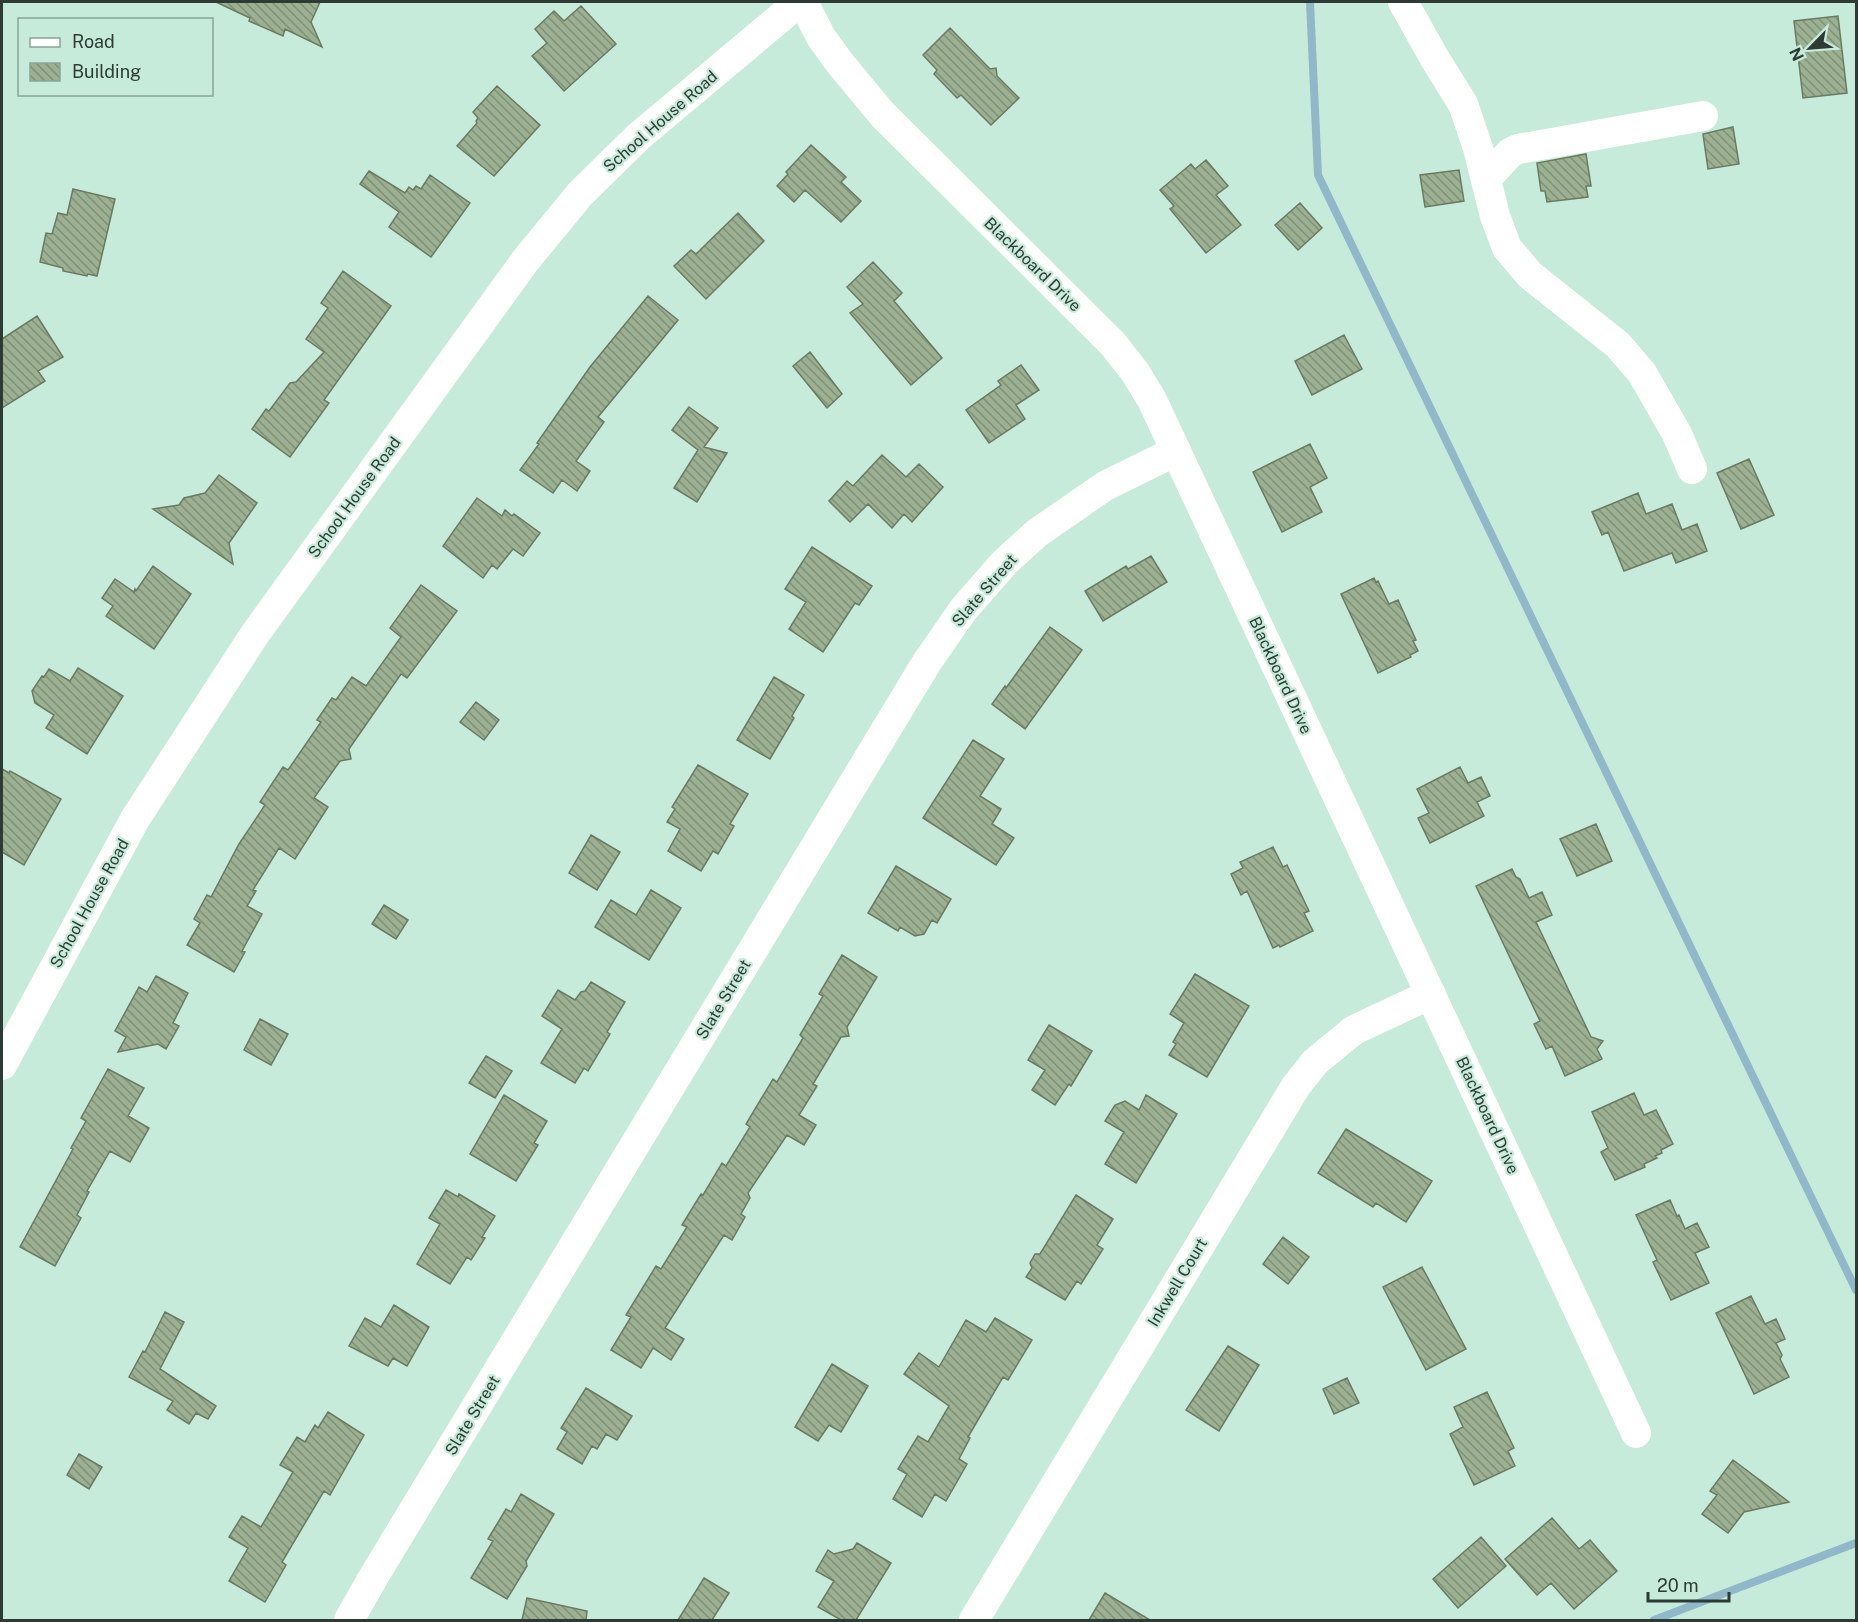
<svg xmlns="http://www.w3.org/2000/svg" width="1858" height="1622" viewBox="0 0 1858 1622" font-family="'Public Sans',sans-serif">
  <style>
    .lines { fill: none; stroke-linecap: round; stroke-linejoin: round }
    .stream { stroke: #90b8c9; stroke-width: 8 }
    .building { fill: url(#building-back-hatch); stroke: #697a61; stroke-width: 1.5 }
    .minor { stroke: #fff; stroke-width: 30 }
    .labels { text-anchor: middle; stroke-width: 4.5; stroke-linejoin: round; paint-order: stroke }
    .street-label { font-size: 16px; fill: #2d3b34; stroke: #c7ebda }
  </style>
  <defs>
    <pattern id="building-back-hatch" width="6" height="6" patternUnits="userSpaceOnUse" patternTransform="scale(1.5)"><rect width="6" height="6" fill="#9cb192"/><path d="M-1 5l2 2M0 0l6 6M5-1l2 2" fill="none" stroke="#809178"/></pattern>
  </defs>
  <rect width="100%" height="100%" fill="#c7ebda"/>
  <g class="lines">
    <path class="stream" d="M1310,2L1318,175L1856,1290
      M1654,1620L1856,1543"/>
  </g>
  <path class="building" d="M216,2H320L311,22L322,47L285,29L283,36L249,21L250,18Z
    M581,6L616,44L564,91L532,56L547,43L535,29L554,11L564,21Z
    M1838,16L1847,93L1803,98L1794,21Z
    M950,28L990,69L996,68L997,76L1019,98L991,125L961,95L957,98L934,74L937,70L923,55Z
    M497,86L540,125L494,176L457,146L477,123L476,121L478,118L473,112Z
    M1733,127L1739,164L1708,169L1703,134Z
    M811,145L846,177L841,182L861,201L841,222L805,190L794,202L777,186L788,174L786,172Z
    M1586,154L1591,186H1586L1588,197L1547,202L1545,191H1541L1537,163Z
    M1206,160L1228,186L1216,195L1241,225L1206,253L1170,209L1174,206L1160,190L1191,164L1195,169Z
    M1459,170L1464,201L1425,207L1420,175Z
    M369,171L405,193L409,187L413,190L416,186L421,189L430,175L470,203L431,257L389,227L399,212L360,184Z
    M73,189L115,199L97,276L88,274L87,276L63,271V268L40,262L46,233L52,234L58,213L67,215Z
    M1300,203L1322,228L1298,250L1275,225Z
    M738,213L764,241L706,299L674,266L691,250L696,254Z
    M873,262L902,293L894,301L942,358L911,385L850,313L863,304L847,287Z
    M343,271L391,306L324,400L329,403L290,457L252,429L266,409L269,411L290,383L296,382L324,352L306,339L328,308L321,303Z
    M648,296L678,320L598,417L604,422L576,461L590,471L577,491L562,480L553,493L520,470L539,444L537,443L590,367Z
    M37,316L63,357L38,371L45,381L2,408V339Z
    M1344,335L1362,369L1312,395L1295,361Z
    M810,352L842,394L827,408L793,366Z
    M1021,365L1039,390L1016,405L1025,419L989,443L966,410L1001,385L998,381Z
    M689,407L718,428L704,447L727,453L697,502L674,488L698,450L672,430Z
    M1310,444L1327,478L1310,487L1322,512L1282,532L1253,472Z
    M882,455L906,477L919,464L943,487L912,522L904,514L892,528L868,504L850,522L829,501L847,481L853,486Z
    M1749,459L1774,515L1741,529L1717,473Z
    M219,475L257,503L229,543L233,564L153,509L179,505L184,498L205,493Z
    M1638,493L1646,514L1672,504L1682,530L1697,524L1707,551L1676,563L1672,553L1624,571L1608,532L1602,535L1592,512Z
    M477,498L502,516L505,510L512,516L514,514L540,533L523,556L513,549L497,569L492,565L483,578L443,546Z
    M812,547L872,586L859,605L855,603L823,652L789,629L806,602L785,589Z
    M1151,556L1167,582L1103,621L1085,591L1126,566L1128,569Z
    M153,566L191,594L154,649L106,616L113,606L102,598L115,579L134,592L135,589L136,591Z
    M1374,578L1376,582L1378,581L1389,604L1398,600L1416,640L1413,641L1418,651L1410,655L1411,657L1378,673L1341,594Z
    M421,585L457,611L407,678L401,674L349,749L351,759L340,761L314,798L328,807L295,859L279,848L253,890L256,891L247,906L262,914L242,951L245,952L234,972L187,945L200,923L194,919L207,895L211,897L239,844L265,805L260,802L283,767L288,770L321,722L317,720L332,698L336,700L352,677L366,686L401,637L390,628Z
    M1050,627L1082,650L1025,729L992,704L1005,686L1006,688Z
    M78,668L123,696L87,754L46,728L54,715L35,703L32,691L42,676L44,677L49,669L70,681Z
    M774,677L804,695L792,716L794,718L770,759L737,740Z
    M476,702L499,720L484,740L460,722Z
    M973,740L1004,759L980,796L1001,809L992,824L1014,838L996,865L923,818Z
    M698,765L748,794L730,824L734,826L718,854L713,851L701,871L668,851L680,829L667,822L675,809L672,807Z
    M1460,767L1468,783L1481,777L1490,796L1477,802L1484,816L1430,843L1418,818L1429,813L1417,789Z
    M2,769L9,773L10,771L61,799L24,865L2,852Z
    M1596,824L1612,861L1577,876L1560,839Z
    M591,835L620,852L597,890L569,873Z
    M1273,847L1283,867L1287,865L1309,911L1304,913L1313,931L1280,947L1279,945L1273,948L1247,891L1241,895L1231,874L1243,868L1240,862Z
    M896,866L951,899L937,923L932,920L924,934L915,936L900,927L898,931L868,913Z
    M1512,869L1516,877L1520,879L1529,898L1542,892L1552,915L1536,922L1591,1037L1603,1041L1597,1049L1602,1059L1565,1076L1552,1046L1546,1049L1534,1024L1540,1021L1476,886Z
    M651,890L681,908L649,960L595,927L611,900L636,915Z
    M384,905L408,920L396,939L372,924Z
    M842,955L877,977L847,1027L849,1036L841,1037L813,1084L817,1086L799,1115L816,1125L804,1145L787,1135L748,1193L750,1198L741,1214L745,1217L732,1240L724,1235L665,1328L684,1339L671,1360L653,1348L641,1368L611,1350L631,1317L626,1315L656,1266L661,1269L687,1227L682,1225L701,1194L703,1195L722,1163L726,1166L750,1127L746,1124L773,1079L777,1082L803,1038L800,1035L823,996L819,994Z
    M1195,974L1249,1006L1207,1077L1169,1055L1176,1044L1173,1042L1184,1023L1170,1014Z
    M156,976L188,993L173,1023L179,1026L166,1049L158,1044L118,1052L126,1037L115,1031L139,987L147,992Z
    M591,982L625,1002L607,1032L610,1034L588,1071L584,1068L575,1083L541,1063L562,1029L542,1016L558,990L575,1000L581,992L585,991Z
    M260,1019L288,1034L271,1065L244,1050Z
    M1049,1025L1092,1051L1071,1086L1069,1084L1055,1105L1032,1090L1045,1070L1028,1060Z
    M486,1056L512,1071L495,1098L469,1083Z
    M108,1069L144,1088L128,1116L149,1128L130,1162L110,1151L87,1191L89,1192L77,1215L81,1218L55,1266L20,1247L73,1149L71,1148L86,1121L81,1118Z
    M1634,1093L1644,1115L1656,1110L1673,1144L1661,1150L1662,1153L1655,1156L1657,1158L1644,1164L1645,1167L1615,1180L1601,1152L1608,1148L1592,1112Z
    M504,1095L547,1121L534,1143L538,1145L516,1181L470,1154Z
    M1146,1095L1177,1114L1136,1183L1105,1164L1124,1132L1105,1121L1115,1105L1125,1101L1139,1110Z
    M1346,1129L1432,1181L1406,1222L1376,1203L1373,1207L1318,1173Z
    M446,1190L458,1197L459,1194L495,1216L482,1237L485,1238L471,1260L467,1257L450,1284L417,1264L440,1224L429,1218Z
    M1076,1195L1113,1219L1097,1245L1103,1249L1081,1284L1077,1281L1065,1300L1026,1277L1032,1268L1030,1263L1035,1254H1040Z
    M1670,1200L1677,1216L1679,1215L1685,1229L1697,1223L1709,1247L1695,1253L1709,1283L1671,1300L1653,1262L1657,1260L1636,1215Z
    M1283,1237L1309,1257L1288,1284L1263,1264Z
    M1422,1267L1466,1349L1426,1370L1383,1287Z
    M1751,1296L1765,1324L1776,1319L1785,1339L1776,1343L1782,1355L1780,1359L1789,1377L1754,1394L1716,1313Z
    M394,1305L429,1327L407,1366L393,1358L388,1366L349,1346L365,1318L381,1327Z
    M165,1312L184,1322L160,1369L216,1406L208,1419L196,1413L189,1424L167,1410L173,1401L129,1377L143,1351L145,1352Z
    M995,1318L1032,1340L1008,1380L1003,1377L968,1437L970,1438L959,1459L967,1464L946,1501L935,1494L922,1517L893,1499L907,1474L898,1469L918,1436L928,1442L949,1406L904,1374L919,1353L939,1367L966,1320L986,1332Z
    M1228,1346L1259,1365L1219,1431L1186,1410Z
    M832,1364L868,1386L841,1432L829,1425L818,1441L795,1427Z
    M1347,1378L1359,1403L1334,1414L1323,1389Z
    M586,1388L632,1416L617,1440L606,1434L597,1449L592,1446L582,1464L557,1449L567,1432L561,1428Z
    M1487,1392L1514,1448L1508,1451L1515,1466L1474,1485L1450,1434L1463,1427L1454,1407Z
    M328,1412L364,1435L330,1495L324,1491L282,1562L286,1565L265,1602L229,1581L248,1548L229,1537L242,1516L261,1527L293,1472L280,1465L297,1437L305,1442L315,1425L318,1428Z
    M79,1454L102,1467L89,1489L67,1475Z
    M1733,1460L1789,1502L1744,1512L1728,1533L1702,1514L1717,1495L1710,1491Z
    M521,1494L554,1514L526,1561L527,1566L507,1599L471,1578L493,1541L488,1539L506,1509L511,1512Z
    M1552,1518L1579,1549L1590,1540L1617,1571L1574,1609L1551,1583L1537,1595L1505,1559Z
    M1481,1537L1506,1566L1458,1608L1433,1579Z
    M857,1543L891,1563L856,1620H841L818,1607L834,1581L816,1571L828,1550L834,1554L853,1549Z
    M704,1578L729,1593L712,1620H678Z
    M1105,1593L1150,1620H1089Z
    M527,1598L587,1611L586,1620H522Z"/>
  <g class="lines">
    <path class="minor" d="M803,2L821,37L839,62L882,114L1113,344L1135,372L1152,400L1636,1433
      M1403,2L1435,59L1463,104L1478,148L1495,216L1507,248L1530,275L1618,345L1642,373L1677,434L1692,469
      M1486,179L1510,153L1518,149L1703,116
      M2,1065L135,819L255,634L525,261L580,194L638,137L799,2
      M349,1620L374,1576L927,662L963,610L1005,562L1037,533L1105,486L1176,451
      M974,1620L1296,1086L1315,1062L1354,1030L1431,994"/>
  </g>
  <g class="labels">
    <g class="street-label">
      <text transform="translate(660 121) rotate(-41)" y="6">School House Road</text>
      <text transform="translate(1033 264) rotate(44)" y="6">Blackboard Drive</text>
      <text transform="translate(354 497) rotate(-54)" y="6">School House Road</text>
      <text transform="translate(984 590) rotate(-49)" y="6">Slate Street</text>
      <text transform="translate(1281 675) rotate(65)" y="6">Blackboard Drive</text>
      <text transform="translate(89 903) rotate(-61)" y="6">School House Road</text>
      <text transform="translate(723 999) rotate(-59)" y="6">Slate Street</text>
      <text transform="translate(1488 1115) rotate(65)" y="6">Blackboard Drive</text>
      <text transform="translate(1177 1282) rotate(-59)" y="6">Inkwell Court</text>
      <text transform="translate(472 1415) rotate(-59)" y="6">Slate Street</text>
    </g>
  </g>
  <rect width="1858" height="1622" fill="none" stroke="#2d3b34" stroke-width="6"/>
  <rect x="18" y="18" width="195" height="78" fill="#c7ebda" stroke="#89a598" stroke-width="1.5"/>
  <rect x="30" y="38" width="30" height="9" fill="#ffffff" stroke="#89a598" stroke-width="1.5"/>
  <text x="72" y="48" font-size="18" fill="#2d3b34">Road</text>
  <rect x="30" y="63" width="30" height="18" fill="url(#building-back-hatch)" stroke="#89a598" stroke-width="1.5"/>
  <text x="72" y="78" font-size="18" fill="#2d3b34">Building</text>
  <g transform="translate(1810 48) rotate(245)" stroke="#c7ebda" stroke-width="4.5" paint-order="stroke">
  <path d="M0-4.5L10 22L0 15L-10 22Z" fill="#2d3b34"/>
  <text y="-9" font-size="16" font-weight="bold" text-anchor="middle" fill="#2d3b34">N</text>
  </g>
  <path d="M1648 1592v9h81v-9" fill="none" stroke="#2d3b34" stroke-width="3"/>
  <text x="1657" y="1592" font-size="18" fill="#2d3b34" stroke="#c7ebda" stroke-width="4.5" paint-order="stroke">20 m</text>
</svg>
